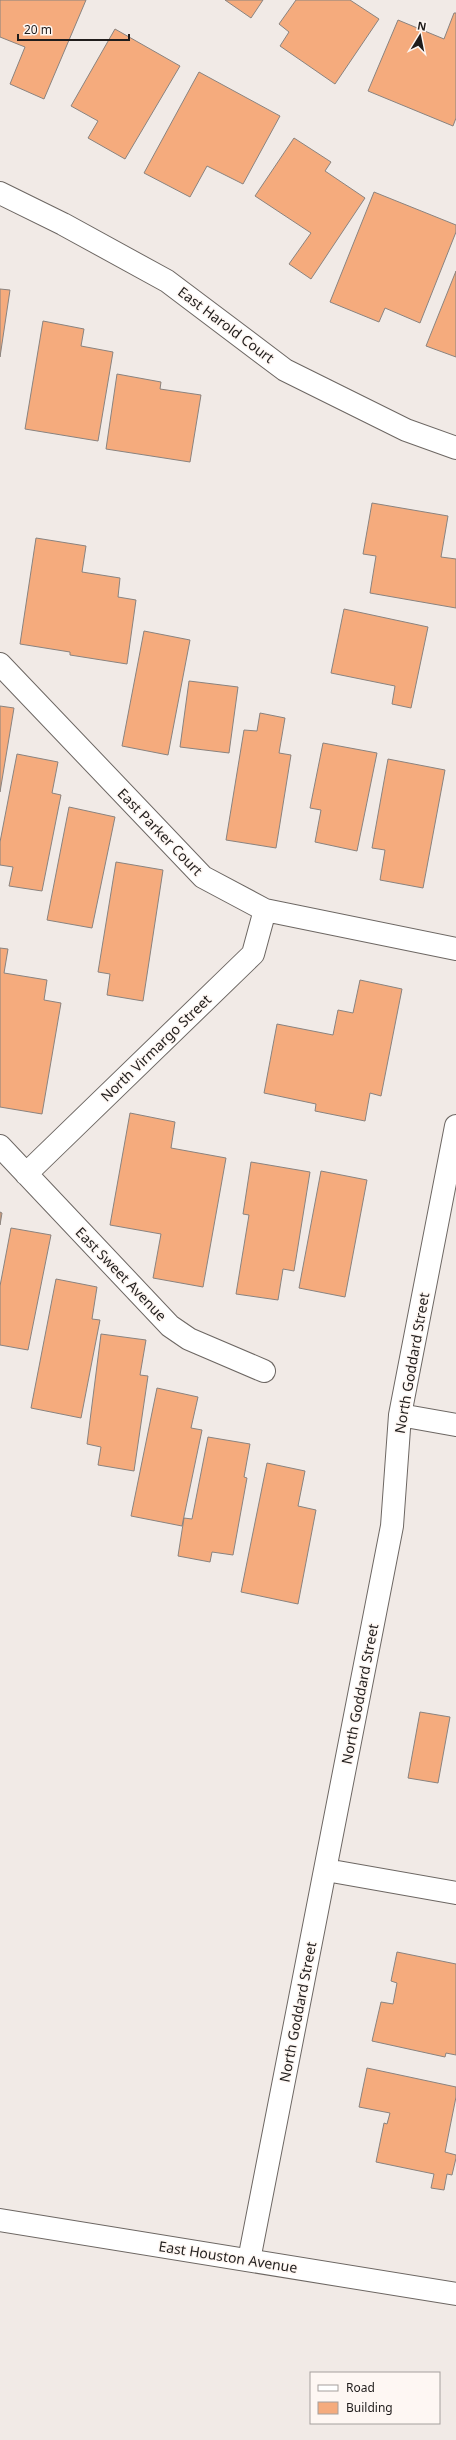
<svg xmlns="http://www.w3.org/2000/svg" width="456" height="2440" viewBox="0 0 456 2440" font-family="'Noto Sans',sans-serif">
  <style>
    .building { fill: #f5ab7d; stroke: #8a837f }
    .lines { fill: none; stroke-linecap: round; stroke-linejoin: round }
    .street-casing { stroke: #6d6763; stroke-width: 24 }
    .secondary-casing { stroke: #6d6763; stroke-width: 24 }
    .street { stroke: #fff; stroke-width: 22 }
    .secondary { stroke: #fff; stroke-width: 22 }
    .labels { text-anchor: middle; stroke-width: 3; stroke-linejoin: round; paint-order: stroke }
    .street-label { font-size: 14px; fill: #201d1c; stroke: #fef7f3 }
  </style>
  <rect width="100%" height="100%" fill="#f1eae6"/>
  <path class="building" d="M0,0H86L44,99L10,84L25,47L0,37Z
    M225,0H263L251,18Z
    M296,0H350L379,19L335,84L280,46L289,32L279,24Z
    M454,13H456V118L453,126L368,91L398,20L444,39Z
    M115,29L180,66L125,159L88,138L98,121L71,106Z
    M199,72L280,116L243,184L207,166L190,197L144,173Z
    M294,138L331,162L325,171L365,198L311,279L289,264L311,233L255,196Z
    M374,192L456,225V232L420,323L385,308L379,322L330,302Z
    M456,271V357L426,346Z
    M0,289L10,290L0,357Z
    M43,321L84,329L81,346L113,352L98,441L25,429Z
    M117,374L161,382L160,389L201,395L190,462L106,449Z
    M372,503L448,516L441,557L456,559V608L370,593L376,556L363,554Z
    M36,538L86,546L82,572L120,578L118,597L136,600L127,664L70,655V652L20,644Z
    M344,609L428,627L411,708L392,704L395,686L331,673Z
    M144,631L190,640L168,755L122,746Z
    M189,681L238,687L229,753L180,747Z
    M0,706L14,708L0,792Z
    M260,713L285,718L279,753L291,755L276,848L226,840L244,730L257,731Z
    M323,743L377,753L357,851L315,842L321,810L310,808Z
    M17,754L58,762L52,793L61,795L42,891L9,886L13,867L0,865V842Z
    M388,759L445,770L423,888L380,880L385,850L372,848Z
    M69,807L115,817L92,928L47,920Z
    M116,862L163,870L143,1001L107,995L110,974L98,972Z
    M0,948L8,949L4,973L47,980L44,1000L61,1003L42,1114L0,1107Z
    M360,980L402,989L381,1096L370,1093L365,1121L315,1111L316,1104L264,1093L277,1024L333,1035L338,1010L353,1013Z
    M130,1113L175,1122L171,1148L226,1158L203,1287L153,1278L161,1234L110,1225Z
    M251,1162L310,1172L294,1271L283,1269L278,1300L236,1294L249,1215L243,1214Z
    M321,1171L367,1180L345,1297L299,1288Z
    M0,1212L2,1213L0,1225Z
    M11,1228L51,1235L28,1350L0,1345V1286Z
    M56,1279L97,1287L92,1319L100,1320L81,1418L31,1408Z
    M101,1334L146,1340L140,1375L148,1376L134,1471L98,1465L101,1447L87,1444Z
    M157,1388L198,1397L191,1428L202,1430L182,1526L131,1516Z
    M208,1437L250,1444L244,1477L247,1478L233,1555L212,1552L210,1562L178,1556L184,1518L192,1519Z
    M267,1463L305,1471L298,1506L316,1510L298,1604L241,1592Z
    M420,1712L450,1717L438,1783L408,1778Z
    M397,1952L456,1964V2055L446,2053L445,2057L372,2041L381,2002L393,2004L397,1983L391,1981Z
    M367,2068L456,2087V2097L445,2152L456,2155V2158L452,2175L447,2174L444,2190L431,2188L434,2174L376,2162L384,2123L387,2124L390,2113L359,2107Z"/>
  <g class="lines">
    <g class="street-casing">
      <path id="street" d="M0,193L63,224L167,281L285,370L406,430L456,448
        M0,664L203,877L265,910L456,949
        M0,1146L170,1326L189,1339L264,1371
        M26,1174L253,954L265,910
        M400,1415L456,1425
        M326,1870L456,1893
        M249,2260L392,1526L400,1415L456,1126"/>
    </g>
    <g class="secondary-casing">
      <path id="secondary" d="M0,2220L456,2294"/>
    </g>
    <use href="#street" class="street"/>
    <use href="#secondary" class="secondary"/>
  </g>
  <g class="labels">
    <g class="street-label">
      <text transform="translate(226 325) rotate(37)" y="5">East Harold Court</text>
      <text transform="translate(160 832) rotate(46)" y="5">East Parker Court</text>
      <text transform="translate(156 1048) rotate(-44)" y="5">North Virmargo Street</text>
      <text transform="translate(121 1274) rotate(46)" y="5">East Sweet Avenue</text>
      <text transform="translate(412 1363) rotate(-80)" y="5">North Goddard Street</text>
      <text transform="translate(360 1694) rotate(-79)" y="5">North Goddard Street</text>
      <text transform="translate(298 2012) rotate(-79)" y="5">North Goddard Street</text>
      <text transform="translate(228 2257) rotate(9)" y="5">East Houston Avenue</text>
    </g>
  </g>
  <rect x="310" y="2372" width="130" height="52" fill="#fef7f3" stroke="#a5a09d"/>
  <rect x="318" y="2385" width="20" height="6" fill="#ffffff" stroke="#a5a09d"/>
  <text x="346" y="2392" font-size="12" fill="#201d1c">Road</text>
  <rect x="318" y="2402" width="20" height="12" fill="#f5ab7d" stroke="#a5a09d"/>
  <text x="346" y="2412" font-size="12" fill="#201d1c">Building</text>
  <g transform="translate(420 36) rotate(10)" stroke="#fef7f3" stroke-width="3" paint-order="stroke">
  <path d="M0-3L7 15L0 10L-7 15Z" fill="#201d1c"/>
  <text y="-6" font-size="11" font-weight="bold" text-anchor="middle" fill="#201d1c">N</text>
  </g>
  <path d="M18 34v6h111v-6" fill="none" stroke="#201d1c" stroke-width="2"/>
  <text x="24" y="34" font-size="12" fill="#201d1c" stroke="#fef7f3" stroke-width="3" paint-order="stroke">20 m</text>
</svg>
